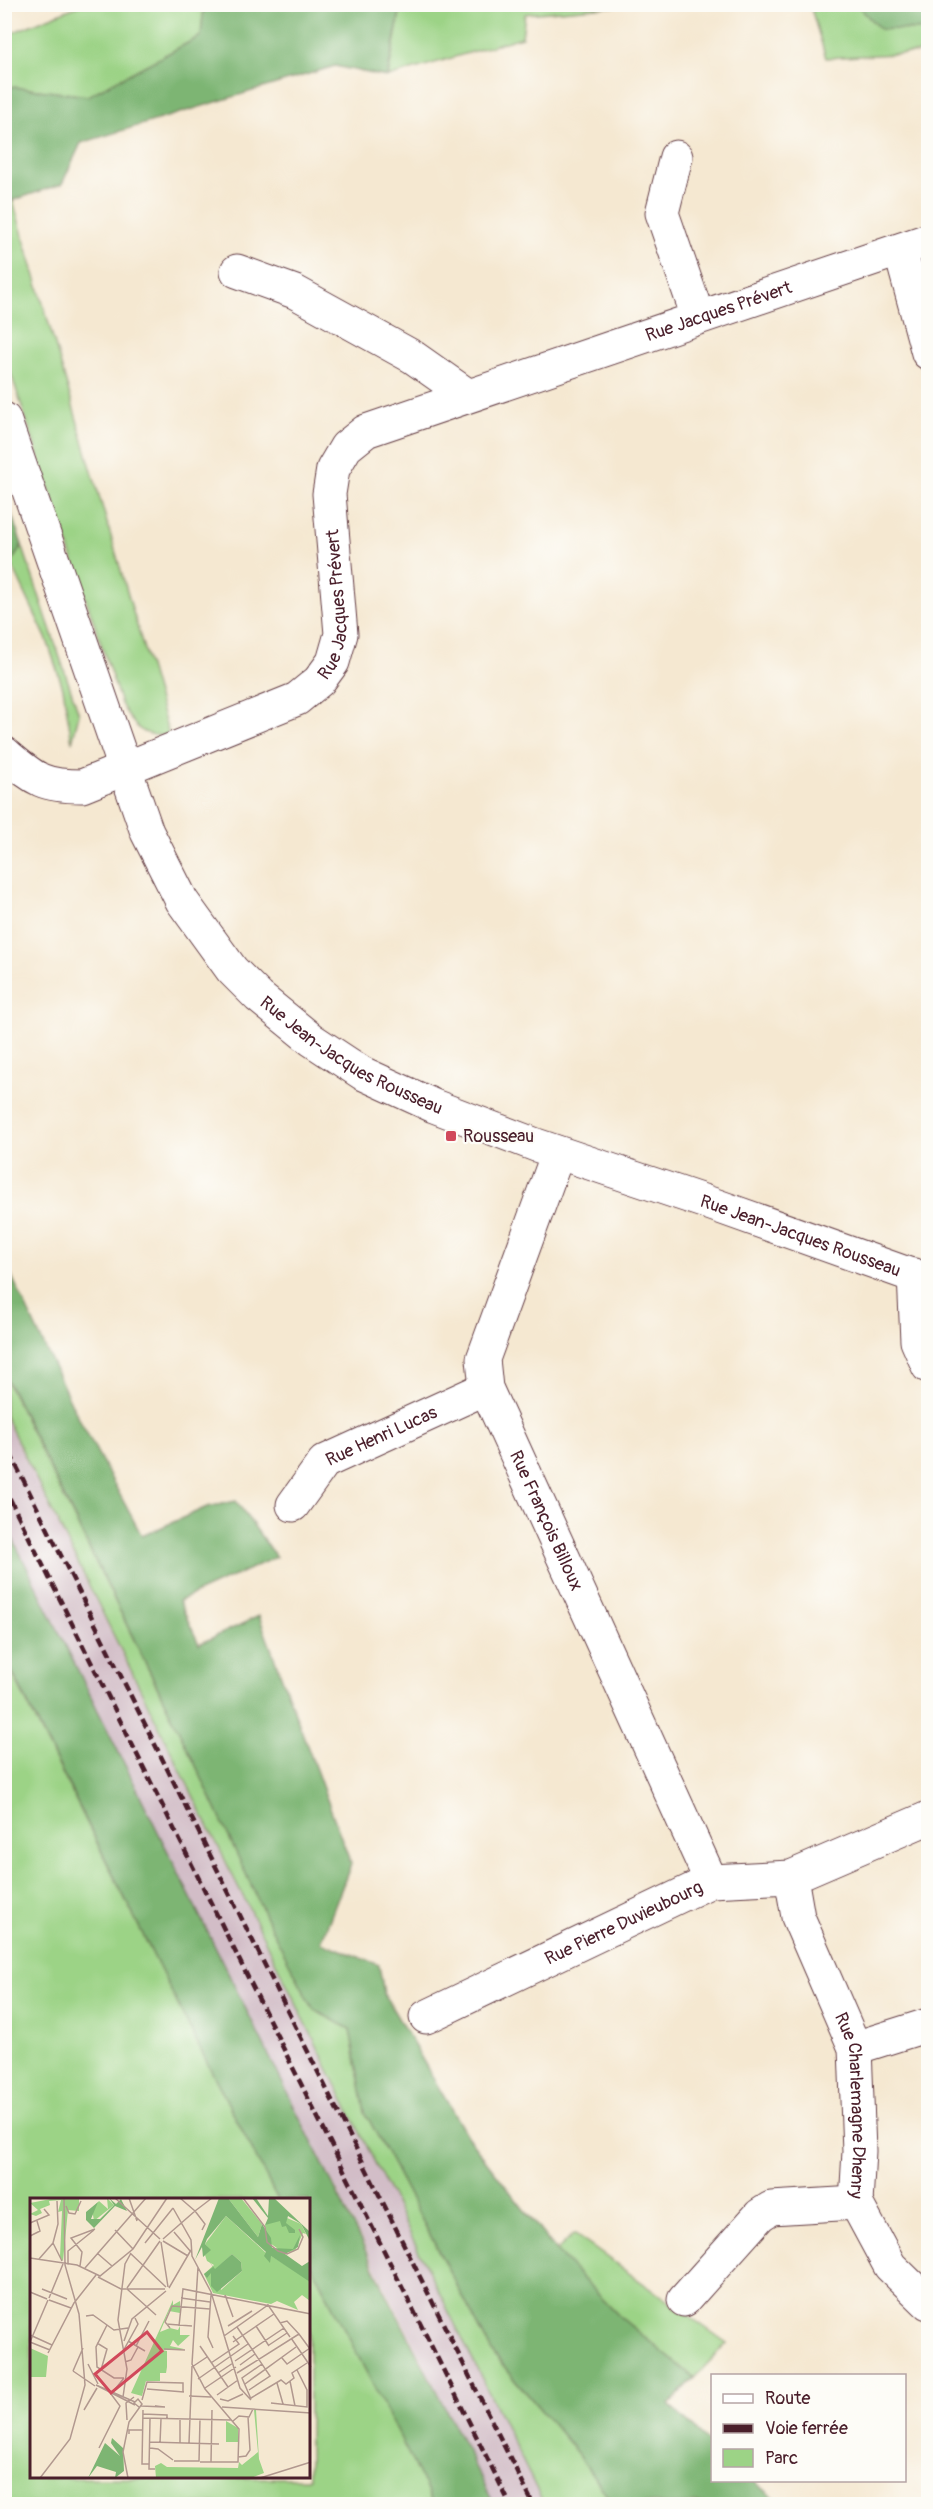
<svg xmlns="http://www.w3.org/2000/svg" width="933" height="2509" viewBox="0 0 933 2509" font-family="Pangolin,sans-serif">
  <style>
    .industrial { fill: #d2bdc7 }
    .green { fill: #9cd386; stroke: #737958; stroke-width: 1.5 }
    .forest { fill: #7db573; stroke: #646a4f; stroke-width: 1.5 }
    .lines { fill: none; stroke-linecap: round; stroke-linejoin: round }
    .minor-casing { stroke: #643d44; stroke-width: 35 }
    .minor { stroke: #fff; stroke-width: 33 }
    .rail { stroke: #4a1f2b; stroke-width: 4.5; stroke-dasharray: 9 4.5; stroke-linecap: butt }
    .poi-dot { fill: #d1495b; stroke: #fdfcf7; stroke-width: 2 }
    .labels { text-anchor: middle; stroke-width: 4.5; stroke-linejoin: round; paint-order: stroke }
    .street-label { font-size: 18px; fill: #4a1f2b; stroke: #fdfcf7 }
    .poi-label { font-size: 18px; fill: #4a1f2b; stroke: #fdfcf7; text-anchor: start }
    .inset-road { fill: none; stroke: #b1988f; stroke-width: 1.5 }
    .view { fill: #d1495b; fill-opacity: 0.15; stroke: #d1495b; stroke-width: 3 }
    .inset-edge { fill: none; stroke: #4a1f2b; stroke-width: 3 }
  </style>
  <rect width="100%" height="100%" fill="#fdfcf7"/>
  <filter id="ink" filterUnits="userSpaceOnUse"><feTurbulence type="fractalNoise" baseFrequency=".0167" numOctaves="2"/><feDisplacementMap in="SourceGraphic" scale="12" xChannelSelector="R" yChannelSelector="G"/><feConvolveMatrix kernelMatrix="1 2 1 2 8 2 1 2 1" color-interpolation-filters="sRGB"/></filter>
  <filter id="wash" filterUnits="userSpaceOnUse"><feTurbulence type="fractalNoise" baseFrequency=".008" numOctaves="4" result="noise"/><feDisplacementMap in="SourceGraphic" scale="24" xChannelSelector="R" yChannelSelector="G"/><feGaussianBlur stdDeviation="1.35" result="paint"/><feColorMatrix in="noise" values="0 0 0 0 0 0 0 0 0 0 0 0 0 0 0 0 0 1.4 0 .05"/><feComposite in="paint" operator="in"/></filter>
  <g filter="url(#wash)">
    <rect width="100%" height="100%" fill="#f5e8d1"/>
    <path class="industrial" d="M4,1416L213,1838L544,2504H494L92,1702L5,1523Z"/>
    <path class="green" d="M80,5H204L201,36L88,96L5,86L4,36Z
      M410,5H630L525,14L522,37L388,77L401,7Z
      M810,5H857L880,29L928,30V52L826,58Z
      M13,201L169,735C142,738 134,727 121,704L5,356L4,203Z
      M22,545L79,714L72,742L63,688L47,640L11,563Z
      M4,1376L199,1772L271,1928L314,2010L350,2029L365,2112L492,2352L578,2454L612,2502L609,2504H544L5,1416Z
      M4,1657L194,2037L278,2200H32V2478H309V2260L434,2504H5Z
      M574,2234L727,2343L694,2378L620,2317L556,2251Z"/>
    <path class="forest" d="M204,5H410L401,7L387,77L335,66L81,143L62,184L5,203V86L88,96L201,36Z
      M857,5H928V30L880,29Z
      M5,495L22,545L11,563L5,550Z
      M5,1262L73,1407L142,1536L207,1507L236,1501L276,1557L179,1601L199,1644L259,1616L351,1864L321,1942L379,1965L384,1994L467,2136L556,2251L620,2317L694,2378L669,2405L712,2445V2480L754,2481L782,2504H609L612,2502L578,2454L492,2352L365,2112L350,2029L314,2010L271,1928L199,1772L5,1376Z
      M5,1523L396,2312L494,2504H434L309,2260V2200H278L194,2037L5,1657Z"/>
  </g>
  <g filter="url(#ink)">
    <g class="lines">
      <g class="minor-casing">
        <g id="minor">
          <path d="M676,157L662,213L698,317"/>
          <path d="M900,250L928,353"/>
          <path d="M237,271L295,292L413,357L467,395"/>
          <path id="s1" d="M4,419L147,832L182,901L232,970L259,997L312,1040L362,1073L434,1106L536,1145L706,1202L928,1281"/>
          <path id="s2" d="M4,753C35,779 41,786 82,786L297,699L319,681L333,662L341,634L329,494L333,469L346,447L366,431L928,240"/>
          <path id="s3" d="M558,1153L483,1359L486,1388L711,1881"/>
          <path d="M914,1275L917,1341L928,1366"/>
          <path id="s4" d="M293,1505L324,1462L486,1388"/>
          <path id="s5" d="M791,1877L798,1917L855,2048L859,2151L856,2203"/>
          <path id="s6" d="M426,2017L711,1881L791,1877L928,1818"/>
          <path d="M855,2048L928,2025"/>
          <path d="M856,2203L890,2266L928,2303"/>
          <path d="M684,2300L760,2215L771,2208L856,2203"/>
        </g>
      </g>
      <use href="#minor" class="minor"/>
      <path class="rail" d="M4,1441L533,2504
        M4,1487L510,2504"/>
    </g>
  </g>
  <rect class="poi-dot" x="445" y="1130" width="12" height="12" rx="3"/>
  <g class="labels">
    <g class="street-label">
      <text dy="6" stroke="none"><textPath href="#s2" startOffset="990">Rue Jacques Prévert</textPath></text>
      <text dy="6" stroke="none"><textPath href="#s2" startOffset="429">Rue Jacques Prévert</textPath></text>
      <text dy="6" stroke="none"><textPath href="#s1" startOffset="748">Rue Jean-Jacques Rousseau</textPath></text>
      <text dy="6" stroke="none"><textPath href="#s1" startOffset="1234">Rue Jean-Jacques Rousseau</textPath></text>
      <text dy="6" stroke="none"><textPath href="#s4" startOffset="116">Rue Henri Lucas</textPath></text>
      <text dy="6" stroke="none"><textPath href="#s3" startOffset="394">Rue François Billoux</textPath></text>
      <text dy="6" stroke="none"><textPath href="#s6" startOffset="219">Rue Pierre Duvieubourg</textPath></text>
      <text dy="6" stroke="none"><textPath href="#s5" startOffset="240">Rue Charlemagne Dhenry</textPath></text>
    </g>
    <g class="poi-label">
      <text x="463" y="1142">Rousseau</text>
    </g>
  </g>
  <g transform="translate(30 2198)">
    <rect width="280" height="280" fill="#f5e8d1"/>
    <path d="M26,0L49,1V13L38,12L33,63L30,59L32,13L28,14L31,2L19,3L20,7L10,11L12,15L6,18L0,16L8,12L0,5ZM77,0L84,7L64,23L62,11L69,3L78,11ZM198,0H211L232,26L228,39ZM250,17L271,26L276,36L273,35L265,53L254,55L237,43L235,27ZM196,18L235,54L279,82L280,103L272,97L264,104L268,112L247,103L241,106L183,95L174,76L184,67L177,63L175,57L180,52L175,46ZM202,56L211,64L212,73L191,92L187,70ZM143,102V107L150,103V115L139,113L130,134L140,130L148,132L150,128V137H160L148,148L143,142L140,148L154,151L132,152L137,153V169L136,175H130V183H116L112,198L101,195ZM0,150L18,158L16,179H0ZM224,212H226L229,261L234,275L221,280H126L125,268L131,265L137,269L208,270L209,264L212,267L228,254ZM196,223L208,230V244H196Z" fill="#9cd386" fill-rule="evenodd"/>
    <path d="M79,0L86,6L91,1L97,13L85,8L64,30L56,22V14L68,4L61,21H70L84,7ZM189,0H198L228,39L232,26L241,40L242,50L263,51L270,37L268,49L255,56L272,68L280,63V84L241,58L240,65L234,58L236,54L196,18L177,41L175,46L181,52L173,59L172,49L165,62ZM222,0H226L238,18L239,0H244L279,33L280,43L271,26L258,18L256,25L265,32V35H259L256,28L252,29L250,23L235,27L238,20ZM202,56L211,64L212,73L187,94L181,88V75L177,80L174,76L183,69L178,62L185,71ZM82,240L93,250L94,273L85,280L86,274L67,268L58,280L75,245L90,258L81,245Z" fill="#7db573"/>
    <path class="inset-road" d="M85,0L130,41M99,0L107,23M150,0L165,13M213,0L235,29L237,44L248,53L257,56L268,51L273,39L269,31M27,3L28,26L23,45L32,63M36,8L39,15L45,16L51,3M143,10L161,42L162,58L181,94L210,190L221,202M165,13L175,26L172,32M165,13L182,0M0,25L19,17L14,11M85,32L103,51M144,34L161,54M0,38L10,33L7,23M133,41L165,13M133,43L158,58M131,44L138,89M115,45L143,10M67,55L82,68M100,55L136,89M0,60L47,67L70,78L103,51L137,0M9,61L23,45M38,67V53L64,32M50,68L52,54L41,40L65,31M168,69L162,166L175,191L209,231L208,264H170M55,70L116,0M68,79L91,91H135M97,90L130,43M139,90L161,52M12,91L37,101M97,91L126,117M0,94L17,101M181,97L178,139L183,150M195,97L203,119M19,100L33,66M151,100L180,104M18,102L0,144L20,152M19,102L41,110M56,118L63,117L84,132L98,130M136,126L162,128M77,127L66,149L67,169L84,180H94M149,128L153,91L281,116M198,128L222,113M226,128L239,148M207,129L240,178L219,192M140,130L135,124L142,108L180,111M269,136L280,151M0,137L22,147M194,138L238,107L260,139M261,140L281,169M94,143L102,121L136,93M98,143L115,153M203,144L244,116M67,145L77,151L71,172M239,147L257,135M106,148L119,123M170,148L198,189M134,151L155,152M18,155L44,105L66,77M92,155L108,126L105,120M252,160L257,166L280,150M205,163L254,130M95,164L101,162L108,149M181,165L209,146L203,138M58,166L68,186M210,167L225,156M162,169L177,159M43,173L53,150M43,173L65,188M188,175L203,165M207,175L269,136L257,123L250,125M168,181L218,146M260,183L265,208M247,185L253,206M215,186L266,149M175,190L206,169M117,191L154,194M82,195L94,180M187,197L208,182M159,198L181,199M93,199L97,171L88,122L95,66L101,55M221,200L251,182L256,186L264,180L262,175L277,165M190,201L198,203L213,196M221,201L212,180L232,166M112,202L117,184L153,185V194M105,204L66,187L105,207M241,205L277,209V192L267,172M111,208L135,209L125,208M192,209L281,215M54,212L67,190M113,212L112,266H119M113,216L137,217V221M113,220L201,222M120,221L119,271H125M97,222L96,205L104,199M203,223L209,218L219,219L223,211M99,236V232H113M120,244L189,246M130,245L131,221M150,245V221M159,245L162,168M69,250L90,208L81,196M120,250L128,251L143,262M208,259L216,258L220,252L218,219M144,263H169L170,221M181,264L182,212M10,280L40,241L55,187L49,116L35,67L34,0M98,280L93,254L99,224L112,206L108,201L104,205L109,209M230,280L281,264"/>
    <path class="view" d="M117,134L132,153L81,195L65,176Z"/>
    <rect width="280" height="280" class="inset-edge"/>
  </g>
  <rect width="933" height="2509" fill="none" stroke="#fdfcf7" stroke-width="24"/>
  <rect x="711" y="2374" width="195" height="108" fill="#fdfcf7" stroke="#b5a4a5" stroke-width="1.5"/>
  <rect x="723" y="2394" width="30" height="9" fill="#ffffff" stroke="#b5a4a5" stroke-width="1.5"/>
  <text x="765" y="2404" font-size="18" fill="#4a1f2b">Route</text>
  <rect x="723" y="2424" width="30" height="9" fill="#4a1f2b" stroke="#b5a4a5" stroke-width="1.5"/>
  <text x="765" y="2434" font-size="18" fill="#4a1f2b">Voie ferrée</text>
  <rect x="723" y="2449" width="30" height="18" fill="#9cd386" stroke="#b5a4a5" stroke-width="1.5"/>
  <text x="765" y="2464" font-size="18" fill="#4a1f2b">Parc</text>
</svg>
